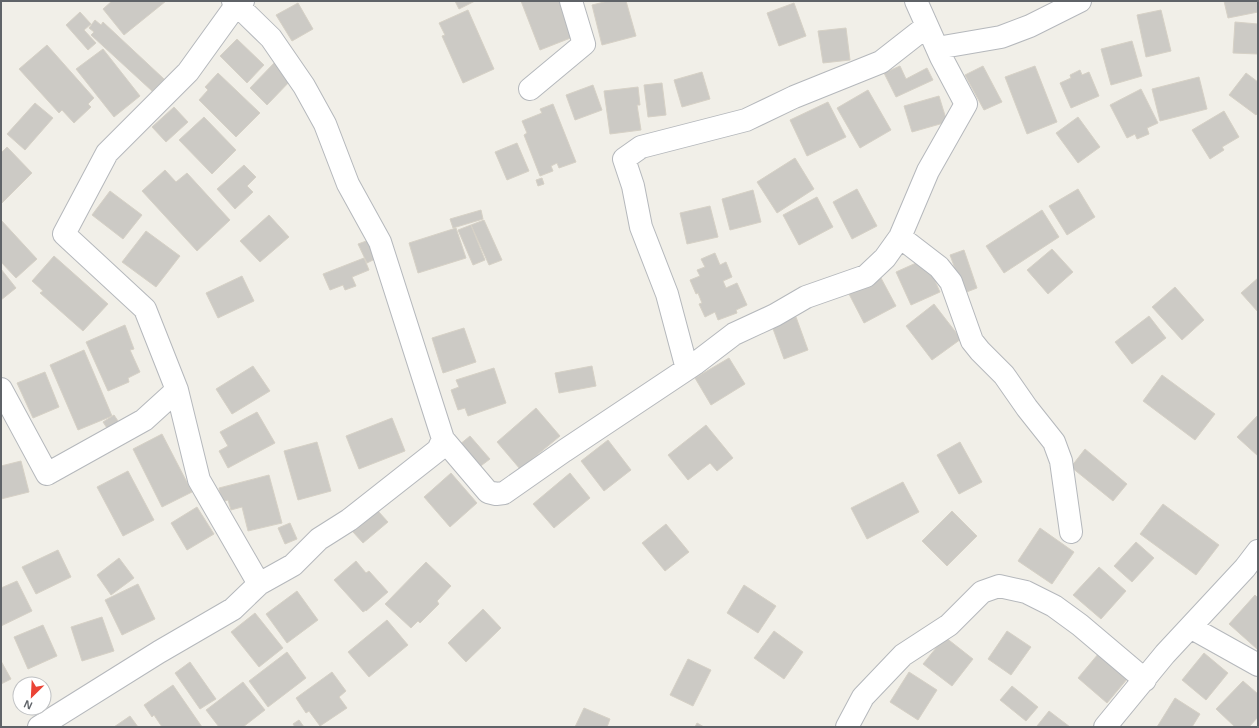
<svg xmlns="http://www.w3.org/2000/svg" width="1259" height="728" viewBox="0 0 1259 728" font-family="Helvetica,sans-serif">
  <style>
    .building { fill: #cccac5; stroke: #d6d1c6 }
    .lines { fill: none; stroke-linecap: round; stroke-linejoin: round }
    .minor-casing { stroke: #b5b8bc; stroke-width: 24 }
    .minor { stroke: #fff; stroke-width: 22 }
  </style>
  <rect width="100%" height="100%" fill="#f1efe8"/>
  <path class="building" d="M112,1H166L124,35L103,9Z
    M455,1H475L459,9Z
    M521,1H559L573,37L540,50Z
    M608,1H626L636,36L602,45L592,5Z
    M1224,1H1258V12L1228,18Z
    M298,3L313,29L292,41L276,15Z
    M794,3L806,36L779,46L767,13Z
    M468,10L494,69L463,83L442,36L445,35L439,23Z
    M1161,10L1171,51L1146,57L1137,15Z
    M80,12L91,24L84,30L96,43L88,50L66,25Z
    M95,20L101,25L103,22L164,79L152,91L91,35L94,32L89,28Z
    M1235,22L1258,24V54L1233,53Z
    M846,28L850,60L823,63L818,31Z
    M237,39L264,65L247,83L220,56Z
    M1132,41L1142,76L1111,85L1101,49Z
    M47,45L94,98L88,104L91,107L74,123L62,110L59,113L19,69Z
    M103,49L140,96L114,117L76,69Z
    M276,61L293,78L267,105L250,88Z
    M900,66L906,79L927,68L933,80L896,97L884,73Z
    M983,66L1002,102L984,110L965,75Z
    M1035,66L1057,122L1027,134L1005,77Z
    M1080,70L1082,75L1089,72L1099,96L1071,108L1060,83L1071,78L1070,75Z
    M702,72L710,99L682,107L674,80Z
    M218,73L260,113L236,137L199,100L208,90L205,87Z
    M1246,73L1258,82V113L1256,115L1229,95Z
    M1199,77L1207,109L1160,121L1152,89Z
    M662,83L666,115L648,117L644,85Z
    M593,85L602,110L575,120L566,95Z
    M638,87L640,105H637L641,130L610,134L604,91Z
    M1141,89L1158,123L1147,128L1149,134L1137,139L1135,134L1127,138L1110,105Z
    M868,90L891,130L860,148L837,108Z
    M939,96L947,122L912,132L904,106Z
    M828,102L846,137L807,156L790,120Z
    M35,103L53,118L25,150L7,134Z
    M553,104L576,162L559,168L557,163L551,166L553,171L540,176L524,135L527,133L522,121L542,113L540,109Z
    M174,107L188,122L166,142L152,127Z
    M1224,111L1239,137L1222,147L1224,150L1210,159L1192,130Z
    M204,117L236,150L212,174L179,140Z
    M1078,117L1100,147L1078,163L1056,133Z
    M517,143L529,171L507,180L495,152Z
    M7,147L32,173L2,203L1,153Z
    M795,158L814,189L777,213L757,182Z
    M244,165L256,177L247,186L253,192L235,209L217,189Z
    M165,170L176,182L187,173L230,220L197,251L142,191Z
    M542,178L544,184L538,186L536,180Z
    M857,189L877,226L852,239L833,202Z
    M1078,189L1095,217L1067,235L1049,206Z
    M753,190L761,222L730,230L722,199Z
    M110,191L142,215L123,239L92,215Z
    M817,197L833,227L799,245L783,215Z
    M710,206L718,237L687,244L680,213Z
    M481,210L483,219L453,228L450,219Z
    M1042,210L1059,237L1004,273L986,246Z
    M269,215L289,237L260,262L240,241Z
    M1,220L37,259L16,278L1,262Z
    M484,220L502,260L489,265L471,225Z
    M471,225L485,260L473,265L458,230Z
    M456,228L466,258L418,273L409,243Z
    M146,231L180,256L156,287L122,262Z
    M369,240L377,258L367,263L358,244Z
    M1052,249L1073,272L1048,294L1027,270Z
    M964,250L977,288L964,293L950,255Z
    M715,253L720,265L726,262L732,277L723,281L726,288L737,283L747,305L736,310L737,313L718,320L715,312L705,317L699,304L702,303L698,293L696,294L690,280L700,276L697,270L705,267L701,259Z
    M54,256L108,304L83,331L40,293L43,291L32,281Z
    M364,258L369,270L352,277L356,286L345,290L343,285L330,290L323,274Z
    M925,259L940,292L911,305L896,272Z
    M1,269L16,288L1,300Z
    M242,276L254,301L218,318L206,293Z
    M881,278L896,306L864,323L849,294Z
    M1258,278V312L1241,293Z
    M1175,287L1204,320L1182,340L1152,307Z
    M934,304L961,339L932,360L906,326Z
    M1149,316L1166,338L1132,364L1115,342Z
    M796,317L808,350L784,359L772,326Z
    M125,325L134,349L130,350L140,372L128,378L129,382L108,391L86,342Z
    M464,328L476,362L443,373L432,338Z
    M84,350L112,416L78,430L50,365Z
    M729,358L745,384L711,405L695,378Z
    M253,366L270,391L232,414L216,389Z
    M592,366L596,386L559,393L555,373Z
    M494,368L506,403L468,416L465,408L458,410L451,390L459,387L456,380Z
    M45,372L59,407L33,418L17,383Z
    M1162,375L1215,414L1195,440L1143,401Z
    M536,408L560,436L520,469L497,442Z
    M257,412L275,443L228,468L219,451L228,446L220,432Z
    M114,415L120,424L109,431L103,422Z
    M1258,415V456L1237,437Z
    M392,418L405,451L359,469L346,436Z
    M706,425L733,458L717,471L710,463L688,480L668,455Z
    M162,434L192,492L162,507L133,449Z
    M470,436L490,459L478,468L459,445Z
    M608,440L631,470L604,491L581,461Z
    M317,442L331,491L298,500L284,451Z
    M960,442L982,482L959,494L937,455Z
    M1085,449L1127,484L1113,501L1071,467Z
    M21,461L29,492L1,499V466Z
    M128,471L154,520L123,536L97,487Z
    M451,473L477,503L450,527L424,497Z
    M570,473L590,498L554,528L533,504Z
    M269,475L282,523L248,531L242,507L231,510L228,500L222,502L219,488Z
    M903,482L919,512L867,539L851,508Z
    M1163,504L1219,545L1196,575L1140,534Z
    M197,507L214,534L187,550L171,523Z
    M378,511L388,522L363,543L353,532Z
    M952,511L977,536L947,566L922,541Z
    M290,523L297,539L285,544L278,528Z
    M666,524L689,552L665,571L642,543Z
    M1040,528L1074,552L1052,584L1018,561Z
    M1136,542L1154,558L1132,582L1114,566Z
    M58,550L71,577L36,594L22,567Z
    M119,558L134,578L111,595L97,575Z
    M356,561L366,573L369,571L388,592L366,611V610L363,612L334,580Z
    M426,562L451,586L437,601L439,604L420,623L418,621L411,628L385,604Z
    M1099,567L1126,591L1101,619L1073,595Z
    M17,581L32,611L1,626V588Z
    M138,584L155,619L122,635L105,600Z
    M744,585L776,606L758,633L727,613Z
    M297,591L318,620L287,643L266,614Z
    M1255,595L1258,598L1257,649L1229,624Z
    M483,609L501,628L466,662L448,643Z
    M255,613L283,648L259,667L231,632Z
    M102,617L114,651L82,661L71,627Z
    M387,620L408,645L369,677L348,652Z
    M43,625L57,656L28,669L14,637Z
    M774,631L803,652L784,679L754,658Z
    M1007,631L1031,647L1011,675L988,659Z
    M945,637L973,659L952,686L923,664Z
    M287,652L306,678L268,707L249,681Z
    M1099,653L1128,678L1107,703L1078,678Z
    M1204,653L1228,673L1206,700L1182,680Z
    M688,659L711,670L693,706L670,695Z
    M1,661L11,679L1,684Z
    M190,662L216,699L200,709L175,673Z
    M332,672L346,691L339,697L347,708L320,726L309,711L306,713L296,698Z
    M909,672L937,690L918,720L890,702Z
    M1243,681L1258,694V717L1249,727H1235L1216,709Z
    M243,682L265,710L243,727H219L206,710Z
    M173,685L202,727H162L154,715L152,717L144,705Z
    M1012,686L1038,707L1026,721L1000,700Z
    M1175,698L1200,714L1192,727H1157Z
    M584,708L610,719L607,727H575Z
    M1049,711L1070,727H1038L1037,726Z
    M130,716L138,727H114Z
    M299,720L304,727H295L293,724Z
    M697,723L704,727H695Z"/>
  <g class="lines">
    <g class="minor-casing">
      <path id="minor" d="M233,1L271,38L304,86L325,124L348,184L380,242L443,439L488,492L496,494L504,493L564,451L696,363L734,334L775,315L806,297L866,276L885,258L900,237L928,171L966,104L941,57L916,1
        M937,48L1001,37L1030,26L1080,1
        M530,89L584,44L571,1
        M900,237L939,267L951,282L972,341L980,351L1004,375L1027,408L1054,442L1061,461L1071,532
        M687,369L667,294L641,227L633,186L624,159L641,147L746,120L794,97L881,62L927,26
        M1,389L47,474L144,420L177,390L145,309L64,234L107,153L188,72L237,4L243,1
        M177,390L199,480L259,584
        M1190,627L1258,665
        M39,727L159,652L233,609L259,584L293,565L319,539L349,520L438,450L443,439
        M847,727L863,697L903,655L949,625L982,592L999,586L1026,592L1054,606L1080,625L1145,680
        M1105,727L1165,654L1245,568L1258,551"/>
    </g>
    <use href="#minor" class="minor"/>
  </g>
  <rect width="1259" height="728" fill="none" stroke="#5f6368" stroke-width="4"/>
  <g transform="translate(32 696) rotate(204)"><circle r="19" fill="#ffffff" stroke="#bfc1c3"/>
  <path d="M0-3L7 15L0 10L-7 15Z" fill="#ea4335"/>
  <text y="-6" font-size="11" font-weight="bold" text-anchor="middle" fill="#5f6368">N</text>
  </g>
</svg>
